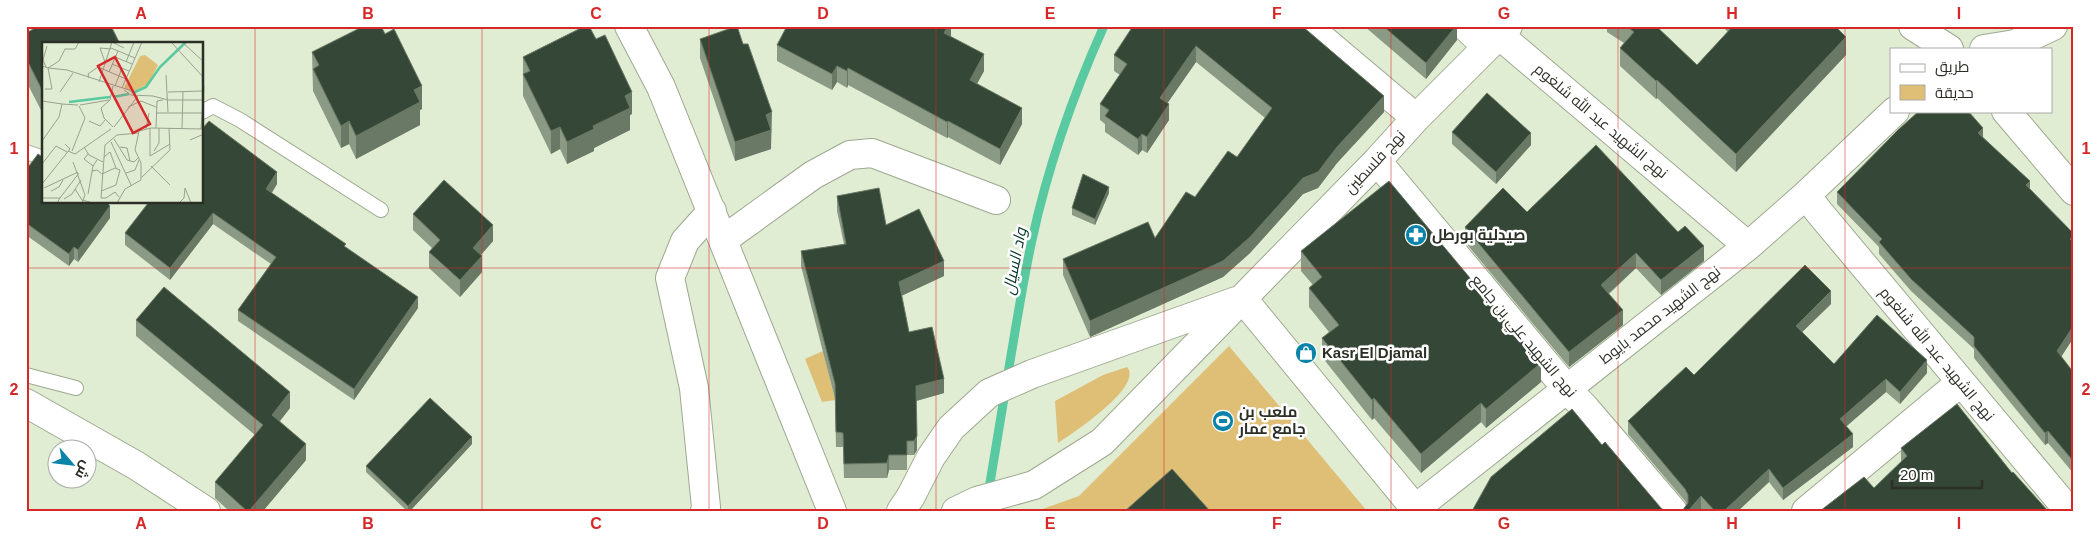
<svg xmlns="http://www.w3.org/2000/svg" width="2100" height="537" viewBox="0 0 2100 537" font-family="Helvetica,Cairo,sans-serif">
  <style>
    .green { fill: #debf75 }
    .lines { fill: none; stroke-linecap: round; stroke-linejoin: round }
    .stream { stroke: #58c9a1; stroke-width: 9 }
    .lane-casing { stroke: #9da890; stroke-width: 16 }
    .street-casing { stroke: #9da890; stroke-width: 30 }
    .secondary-casing { stroke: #9da890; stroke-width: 30 }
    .lane { stroke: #fff; stroke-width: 14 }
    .street { stroke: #fff; stroke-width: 28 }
    .secondary { stroke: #fff; stroke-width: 28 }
    .wall { fill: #8b9a84 }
    .shaded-wall { fill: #697965 }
    .building { fill: #354736; stroke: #697965 }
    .grid { fill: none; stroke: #d62828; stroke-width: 1; stroke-opacity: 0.55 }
    .labels { text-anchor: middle; stroke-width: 5; stroke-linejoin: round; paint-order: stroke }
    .street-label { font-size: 15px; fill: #2b2f25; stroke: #fff }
    .poi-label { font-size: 15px; font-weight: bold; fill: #2b2f25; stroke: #fff; text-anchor: start }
    .water-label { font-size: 16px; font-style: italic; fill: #003526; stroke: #fff }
    .inset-river { fill: none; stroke: #58c9a1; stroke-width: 2.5 }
    .inset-road { fill: none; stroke: #98a18d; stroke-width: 1 }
    .view { fill: #d62828; fill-opacity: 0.15; stroke: #d62828; stroke-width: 2.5 }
    .inset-edge { fill: none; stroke: #2b2f25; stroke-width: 2.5 }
    .neatline { fill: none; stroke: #d62828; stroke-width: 2 }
    .grid-label { font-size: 16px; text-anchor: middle; font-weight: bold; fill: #d62828 }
  </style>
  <rect width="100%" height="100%" fill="#e1edd3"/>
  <path class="green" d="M1229,346L1367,511H1037L1079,496Z
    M823,351L835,400L822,402L805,359Z
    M1127,367C1144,386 1073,433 1058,443L1055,401L1103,375Z"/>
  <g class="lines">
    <path class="stream" d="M1007,379C1015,333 1022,286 1032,240C1048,166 1073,95 1104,26
      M988,495L1005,392"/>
    <g class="lane-casing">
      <path id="lane" d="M202,112L213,106L240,120L381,210
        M26,152L44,158
        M26,375L76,388"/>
    </g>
    <g class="street-casing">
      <path id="street" d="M629,26L661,87L832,511
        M1307,26L1416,118
        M1465,26L1487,47
        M1913,26L1949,49
        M1499,35L1748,246
        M1984,49L2015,44L2053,26
        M2006,111L2074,191
        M1377,161L1567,389L1586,409L1673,511
        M1806,195L1819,212L2069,511
        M723,240L813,175L850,155L872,153L996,200
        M1243,299L1417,511
        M26,403L137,466L206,511
        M911,496L931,457L951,428L989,393L1032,374L1236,301
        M1416,508L1748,246L1806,195L1895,111
        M705,511L706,507L694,388L670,278L685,241L712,211
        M956,511L977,501L1034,485L1102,442L1377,161L1416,118L1508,26
        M1806,511L1961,382"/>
    </g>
    <g class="secondary-casing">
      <path id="secondary" d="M901,511L911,496"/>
    </g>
    <use href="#lane" class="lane"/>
    <use href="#street" class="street"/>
    <use href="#secondary" class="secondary"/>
  </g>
  <path class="wall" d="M951,26V37L984,71L977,84L1022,124L1000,165L948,137L947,138L848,85L847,88L837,82L832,90L777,61V45Z
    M1302,26L1384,112L1337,163L1318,188L1303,194L1250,253L1223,277L1090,337L1063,275V259L1155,238L1195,197L1237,157L1265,118L1196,62L1167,103L1169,120L1147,153L1142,150L1138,155L1105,132V124L1100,120V104L1120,75L1114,71V55Z
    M1364,26H1457V40L1426,79Z
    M1607,26H1656L1697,65L1728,32L1722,26H1835L1846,55L1736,172L1657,98L1656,99L1620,66V48L1624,43L1607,32Z
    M26,33L44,44V116L26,81Z
    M700,39L772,132H771V149L735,161L700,58Z
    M312,52L422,109L420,110V125L356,159L349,144L341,148L313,91Z
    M523,57L632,114L630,115V130L594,148V151L567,164L560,149L551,154L523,96Z
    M1452,132L1531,145L1496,184L1452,144Z
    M1983,137L2030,189L2074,337L2061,357L2074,373V474L2048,443L2045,445L1974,358V349L1911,291L1879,254V247L1837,204V192Z
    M26,170L110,218L78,262L74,259L69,266L26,235Z
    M277,184L272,193L346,248L418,308L354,400L238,321V310L271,264L213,224L170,280L125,245V233Z
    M1109,193L1095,225L1072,215V208Z
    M837,196L886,225L944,276L901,296L909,332L944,393L916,401L917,450L914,455H907V470H889L887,478H844L843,447H836L835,399L801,266V251L844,244L837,211Z
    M1527,212L1704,261L1661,295L1636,268L1609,294L1623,325L1569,367L1465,242V227Z
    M413,214L493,241L481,255L482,272L460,297L429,268V252L432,248L413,230Z
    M1301,251L1541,382L1486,428L1481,422L1421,473L1374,418L1372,420L1322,357V338L1329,332L1309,307V288L1313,285L1301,271Z
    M1831,304L1802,332L1834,364L1927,373L1900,404L1886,392L1846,426L1853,447L1783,500L1769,482L1738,511H1703L1701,509L1700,511H1682L1687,505L1685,501L1628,434V421L1694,375Z
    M136,320L290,408L280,421L306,460L263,511H229L215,498V482L255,435L136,336Z
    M472,444L410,511H407L366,472V466Z
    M1901,448L2012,473L1874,488L1901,462Z"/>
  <path class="shaded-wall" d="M948,26H951V37L944,33Z
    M1456,26H1457V40L1426,79V63Z
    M1846,37V55L1736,172V154Z
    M1196,46V62L1160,114V98Z
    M984,54V71L970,96V80Z
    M837,66V82L832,90V74Z
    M848,68V85L847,88V71Z
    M1657,80V98L1656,99V81Z
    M422,86V109L420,110V125L356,159V136L414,90Z
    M632,92V114L630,115V130L594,148V151L567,164V142L625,96Z
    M1384,96V112L1337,163L1318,188L1303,194L1250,253L1223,277L1090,337V321L1303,178L1337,147Z
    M1169,104V120L1147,153V137Z
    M1022,108V124L1000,165V149Z
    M772,112L771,149L735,161V142L766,115Z
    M349,121V144L341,148V126Z
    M948,121V137L947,138V122Z
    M560,127V149L551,154V131Z
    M1983,128V140L1978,133Z
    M1531,133V145L1496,184V172Z
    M1142,134V150L1138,155V139Z
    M277,172V184L266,201V189Z
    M2030,181V193L2026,185Z
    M1109,187V193L1095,225V219Z
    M110,206V218L78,262V250Z
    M213,213V224L170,280V268Z
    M493,225V241L473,264V248Z
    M1704,246V261L1661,295V280Z
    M74,247V259L69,266V254Z
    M1636,253V268L1601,300V285Z
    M482,256V272L460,297V280Z
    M944,261V276L899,297V282Z
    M1831,291V304L1796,338V326Z
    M418,297V308L354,400V389Z
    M1623,310V325L1569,367V352Z
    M2074,325V337L2057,363V351Z
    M1927,360V373L1900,404V392Z
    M1541,363V382L1486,428V409Z
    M944,379V393L916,401V386Z
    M1886,379V392L1840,432V419Z
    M290,392V408L272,431V415Z
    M1374,398V418L1372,420V400Z
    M1481,403V422L1421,473V454Z
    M2048,431V443L2045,445V433Z
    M1853,434V447L1783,500V488Z
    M917,436V450L914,455V441Z
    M472,437V444L410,511H408V506Z
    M306,444V460L263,511H249Z
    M889,455V470L887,478V463Z
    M1769,469V482L1738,511H1724Z
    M1701,496V509L1700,511H1688Z"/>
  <path class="building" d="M39,26H111L120,44H44V94L26,58V50L29,48L26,43V33Z
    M364,26H381L385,34L394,29L422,86L414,90L420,102L356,136L349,121L341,126L313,69L319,65L312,52Z
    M585,26H589L596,39L605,35L632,92L625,96L630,108L593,126L594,129L567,142L560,127L551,131L523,74L530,71L523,57Z
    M737,26L743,44H748L772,112L766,115L771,130L735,142L700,39Z
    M787,26H948L944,33L984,54L970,80L1022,108L1000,149L948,121L947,122L848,68L847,71L837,66L832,74L777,45Z
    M1133,26H1302L1384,96L1337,147L1318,172L1303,178L1250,237L1223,261L1090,321L1063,259L1148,222L1155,238L1186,192L1195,197L1228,151L1237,157L1272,108L1196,46L1160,98L1169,104L1147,137L1142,134L1138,139L1105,116L1109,110L1100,104L1127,64L1114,55Z
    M1383,26H1456L1426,63Z
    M1626,26H1656L1697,65L1733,26H1835L1846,37L1736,154L1657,80L1656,81L1620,48L1634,32Z
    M1487,93L1531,133L1496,172L1452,132Z
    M1919,111H1968L1983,128L1978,133L2030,181L2026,185L2074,234V236L2070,239L2074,241V325L2057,351L2074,373V462L2048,431L2045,433L1974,346V337L1911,279L1879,242L1882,239L1837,192L1898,130Z
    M209,121L277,172L266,189L346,244L344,246L418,297L354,389L238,310L276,257L213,213L170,268L125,233L149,202H202V129Z
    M1596,145L1678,232L1685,226L1704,246L1661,280L1636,253L1601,285L1623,310L1569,352L1465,227L1503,188L1527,212Z
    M38,154L44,158V202H106L110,206L78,250L74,247L69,254L26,223V170Z
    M1083,174L1109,187L1095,219L1072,208Z
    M444,180L493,225L473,248L482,256L460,280L429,252L440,240L413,214Z
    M1389,181L1541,363L1486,409L1481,403L1421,454L1374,398L1372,400L1322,338L1339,325L1309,288L1322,277L1301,251Z
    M879,188L886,225L919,209L944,261L899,282L909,332L932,327L944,379L916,386L917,436L914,441H907V455H889L887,463L844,464L843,433L836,432L835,384L801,251L846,244L837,196Z
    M1805,265L1831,291L1796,326L1834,364L1877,315L1927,360L1900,392L1886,379L1840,419L1853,434L1783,488L1769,469L1724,511H1715L1701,496L1688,511H1682L1688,503V495L1685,489L1628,421L1686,367L1694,375Z
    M164,287L290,392L272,415L306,444L249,511H247L215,482L263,425L136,320Z
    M430,398L472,437L408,506L366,466Z
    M1957,404L2012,473L2013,472L2048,511H1820L1864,477L1874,488L1907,456L1901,448Z
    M1572,409L1602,445L1605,442L1661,508L1665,511H1472L1491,477Z
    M1172,469L1210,511H1125Z"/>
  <path class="grid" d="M255,26V511M482,26V511M709,26V511M936,26V511M1164,26V511M1391,26V511M1618,26V511M1845,26V511M26,268H2074"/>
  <defs>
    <g id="pharmacy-disc" transform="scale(1.125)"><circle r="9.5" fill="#0a83a8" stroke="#fff"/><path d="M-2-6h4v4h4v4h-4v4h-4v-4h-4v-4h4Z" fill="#fff"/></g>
    <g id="shop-disc" transform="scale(1.125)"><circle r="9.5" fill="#0a83a8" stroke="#fff"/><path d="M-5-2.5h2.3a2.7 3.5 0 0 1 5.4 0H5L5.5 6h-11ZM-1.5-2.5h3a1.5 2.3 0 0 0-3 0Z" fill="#fff"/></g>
    <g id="stadium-disc" transform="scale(1.125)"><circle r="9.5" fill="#0a83a8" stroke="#fff"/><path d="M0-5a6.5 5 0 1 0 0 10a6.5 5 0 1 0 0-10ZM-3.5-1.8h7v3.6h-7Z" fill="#fff"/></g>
  </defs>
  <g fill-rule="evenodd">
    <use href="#pharmacy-disc" x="1416" y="235"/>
    <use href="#shop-disc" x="1306" y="353"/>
    <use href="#stadium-disc" x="1223" y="421"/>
  </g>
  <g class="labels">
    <g class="street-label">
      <text transform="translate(1601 121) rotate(40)" y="5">نهج الشهيد عبد الله شلغوم</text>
      <text transform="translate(1375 162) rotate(-47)" y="5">نهج فلسطين</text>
      <text transform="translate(1660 315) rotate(-38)" y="5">نهج الشهيد محمد بايوط</text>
      <text transform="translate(1524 336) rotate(50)" y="5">نهج الشهيد علي بن جامع</text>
      <text transform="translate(1937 354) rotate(50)" y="5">نهج الشهيد عبد الله شلغوم</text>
    </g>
    <g class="poi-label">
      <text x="1432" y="240">صيدلية بورطل</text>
      <text x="1322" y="358">Kasr El Djamal</text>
      <text x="1239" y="417">ملعب بن<tspan x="1239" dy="17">جامع عمار</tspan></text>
    </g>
    <g class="water-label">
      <text transform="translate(1014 261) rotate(-79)" y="6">واد السيال</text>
    </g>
  </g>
  <g transform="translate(42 42)">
    <rect width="161" height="161" fill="#e1edd3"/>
    <path d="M103,13L116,23L106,42L91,50L82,46L98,14Z" fill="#debf75"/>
    <path class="inset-river" d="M91,51L104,45L118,25L144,0M71,55L87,52M27,60L68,55"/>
    <path class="inset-road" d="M129,0L162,36M140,0L162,20M69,6L93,16M73,15L90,22M63,20L58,6L69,7M84,20L92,0M70,22L87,29M0,24L6,26L17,19L23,7H33L37,0M4,25L1,18L5,4M67,30L76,9M124,33L126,70M47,36L46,32L56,25L84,37M57,40L70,0L82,6M71,44L68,58L59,66L62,76L71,85M73,44L80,26M80,46L100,0M3,47H10L6,26L25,28L87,48L94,54M82,48L89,53L111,54L126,58H162M18,50L31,31M126,50L161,49M0,59L20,62M38,63L67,58M86,65L99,59L114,65M114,71H162M47,79L58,84L64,77M72,85L96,54M108,86V114L128,102M114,86L115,59L121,58M104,87L107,71M140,87L141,50M159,87L162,44M72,97L85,118L92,120L96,116M148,98L162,92M0,99L17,75L20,62L36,63M69,100L89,143M42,105L47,113L61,120M78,105L85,106L88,119M26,109L33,112L69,87M30,109L43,76L37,64M112,109L117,101V86M46,112L42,117L51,124M62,115L68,110L74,126M31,120L43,153L40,161M0,122L14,104L25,110M109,124L128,143M50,129L55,128L60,132L73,126L78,128L74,143L59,149M84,131L93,128L97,118M100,135L128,108L127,86M0,142L28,107L23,102M2,146L36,130M33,147L40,158L51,161M9,149L17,145L21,138M46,152L51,124L55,118M77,155L73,150L64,156H59L63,103L75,93L96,91M0,156H18L15,161M18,156L37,131M22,157L30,152L39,138M75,161L83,147L99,138V121L93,108L97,89L109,86L162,87M137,161L142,156L143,146L149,161"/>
    <path class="view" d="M73,15L108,82L91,91L56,24Z"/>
    <rect width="161" height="161" class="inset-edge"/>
  </g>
  <rect width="2100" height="537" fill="none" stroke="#ffffff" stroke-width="55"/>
  <rect x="1890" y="48" width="162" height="65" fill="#ffffff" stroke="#aaaca8"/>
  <rect x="1900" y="64" width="25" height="8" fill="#ffffff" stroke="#aaaca8"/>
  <text x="1935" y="72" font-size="15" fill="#2b2f25">طريق</text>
  <rect x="1900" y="85" width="25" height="15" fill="#debf75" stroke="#aaaca8"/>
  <text x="1935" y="98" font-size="15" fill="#2b2f25">حديقة</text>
  <g transform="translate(72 464) rotate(118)"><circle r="24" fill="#ffffff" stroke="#aaaca8"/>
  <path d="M0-4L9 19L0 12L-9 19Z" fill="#0a83a8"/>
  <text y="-8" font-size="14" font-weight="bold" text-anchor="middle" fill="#2b2f25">ش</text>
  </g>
  <path d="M1892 480v8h90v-8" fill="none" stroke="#2b2f25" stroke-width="2.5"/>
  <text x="1900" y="480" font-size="15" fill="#2b2f25" stroke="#ffffff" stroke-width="4" paint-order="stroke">20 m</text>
  <rect x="28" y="28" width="2044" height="482" class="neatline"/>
  <g class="grid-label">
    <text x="141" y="19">A</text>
    <text x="368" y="19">B</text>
    <text x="596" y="19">C</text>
    <text x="823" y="19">D</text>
    <text x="1050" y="19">E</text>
    <text x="1277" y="19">F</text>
    <text x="1504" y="19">G</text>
    <text x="1732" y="19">H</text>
    <text x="1959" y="19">I</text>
    <text x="14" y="154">1</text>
    <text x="2086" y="154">1</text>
    <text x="14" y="395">2</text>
    <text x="2086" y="395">2</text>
    <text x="141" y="529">A</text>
    <text x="368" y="529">B</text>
    <text x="596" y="529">C</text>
    <text x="823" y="529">D</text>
    <text x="1050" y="529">E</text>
    <text x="1277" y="529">F</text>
    <text x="1504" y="529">G</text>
    <text x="1732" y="529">H</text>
    <text x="1959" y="529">I</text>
  </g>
</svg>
